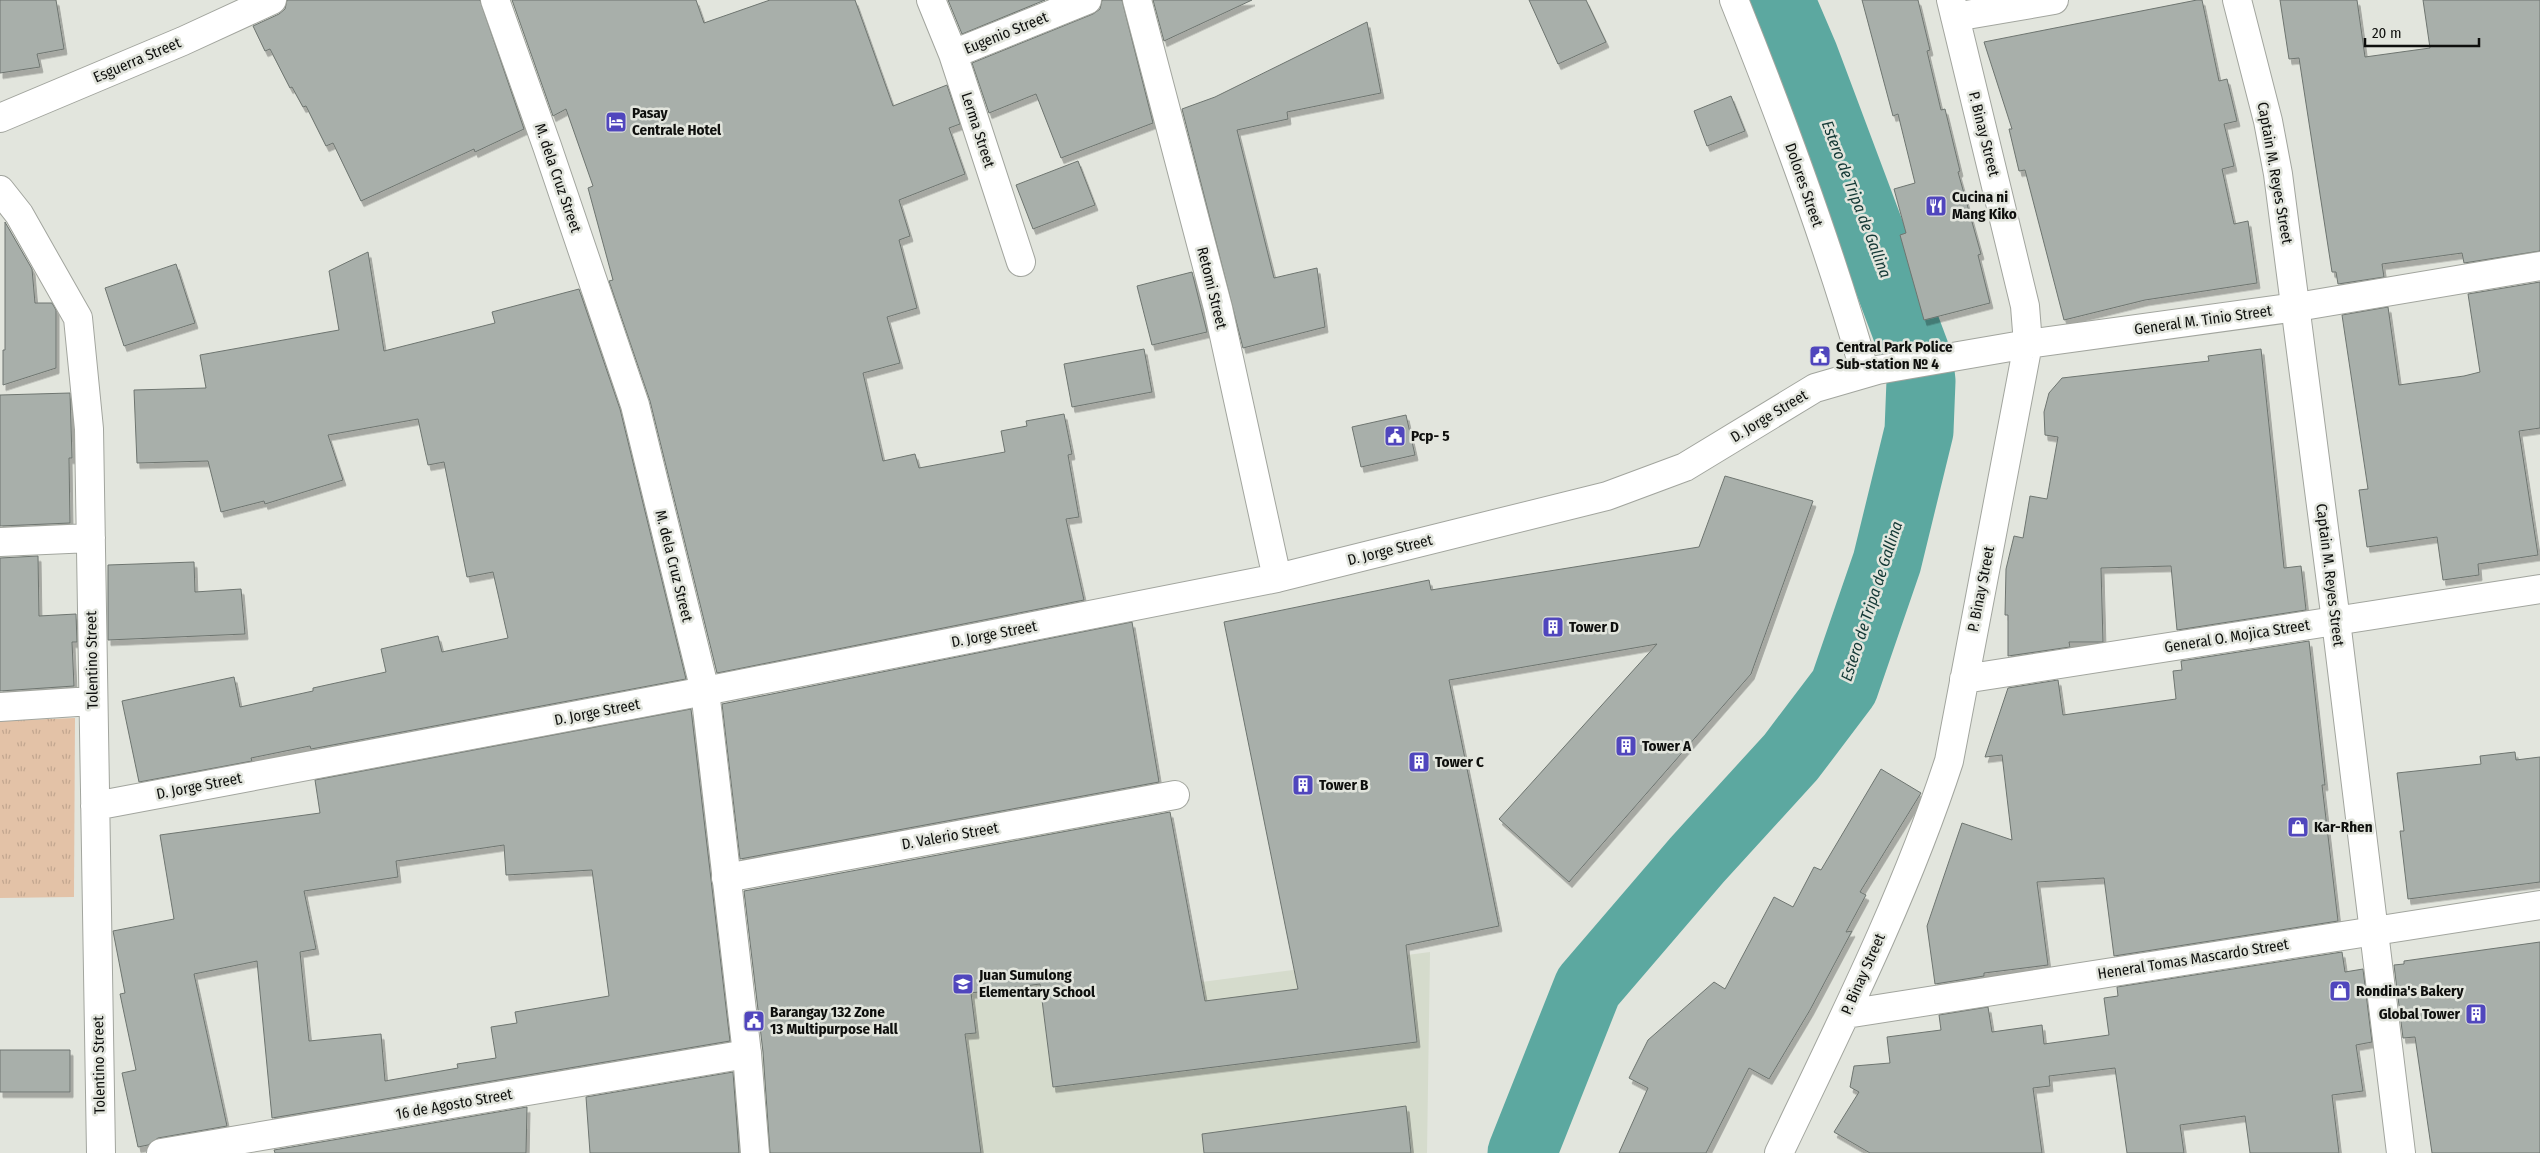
<svg xmlns="http://www.w3.org/2000/svg" width="2540" height="1153" viewBox="0 0 2540 1153" font-family="'Fira Sans Condensed',sans-serif">
  <style>
    .built { fill: #d5dbcc }
    .grass { fill: url(#grass-tufts) }
    .lines { fill: none; stroke-linecap: round; stroke-linejoin: round }
    .river { stroke: #5ca8a0; stroke-width: 69 }
    .building { fill: #a8afaa; stroke: #6e7570; fill-rule: evenodd; filter: url(#shadow) }
    .minor-casing { stroke: #a2a59e; stroke-width: 30 }
    .tertiary-casing { stroke: #a2a59e; stroke-width: 30 }
    .minor { stroke: #fff; stroke-width: 28 }
    .tertiary { stroke: #fff; stroke-width: 28 }
    .labels { text-anchor: middle; stroke-width: 5; stroke-linejoin: round; paint-order: stroke }
    .street-label { font-size: 15px; fill: #0e0f0d; stroke: #e2e5dd }
    .poi-label { font-size: 15px; font-weight: bold; fill: #0e0f0d; stroke: #e2e5dd; text-anchor: start }
    .water-label { font-size: 16px; font-style: italic; fill: #123734; stroke: #e2e5dd }
  </style>
  <defs>
    <pattern id="grass-tufts" width="24" height="20" patternUnits="userSpaceOnUse" patternTransform="scale(1.25)"><rect width="24" height="20" fill="#e3c2a7"/><path d="M3 7l-1-3M5 7V3M7 7l1-3M15 17l-1-3M17 17v-4M19 17l1-3" fill="none" stroke="#c2a68f"/></pattern>
    <filter id="shadow"><feDropShadow dx="3" dy="5.5" stdDeviation="0" flood-color="#0004"/></filter>
  </defs>
  <rect width="100%" height="100%" fill="#e2e5dd"/>
  <path class="built" d="M1112,817L1141,990L1430,952L1427,1153H765L755,1058L771,1055L947,960L951,846Z"/>
  <path class="grass" d="M75,718L74,897L0,898V721Z"/>
  <g class="lines">
    <path class="river" d="M1522,1153L1588,987L1697,860L1791,757L1844,687L1887,562L1919,431L1921,381L1919,363L1804,56L1780,0"/>
  </g>
  <path class="building" d="M0,0H56L64,49L37,54L40,67L0,73Z
    M287,0H480L524,129L475,152L474,149L361,201L333,143L326,146L306,106L303,107L292,87L290,88L270,49L265,51L253,26L279,14L285,9Z
    M512,0H696L704,23L770,0H855L893,106L947,85L960,124L949,128L965,174L899,200L910,236L899,240L917,308L887,317L900,363L863,373L883,461L915,454L919,468L1005,452L1001,431L1027,426L1026,421L1064,414L1072,454L1068,455L1079,517L1066,519L1084,600L717,673L650,401L609,281L613,280L588,188L593,186L566,109L553,116Z
    M948,0H1045L962,34Z
    M1102,0H1122L1153,123L1061,158L1036,94L989,113L972,63L1093,14L1100,9Z
    M1153,0H1252L1164,41Z
    M1529,0H1586L1606,42L1558,64Z
    M1862,0H1918L1930,50L1927,51L1941,110L1945,109L1960,171L1958,172L1981,254L1978,255L1990,303L1924,320L1900,235L1906,233L1894,189L1915,183L1898,114L1893,116Z
    M2197,0H2202L2219,81L2227,79L2237,121L2224,124L2234,166L2222,169L2234,224L2248,221L2257,283L2145,300L2064,320L2025,170L2019,171L2009,129H2012L1984,42Z
    M2280,0H2357L2365,57L2430,48L2423,0H2540V251L2464,263L2462,253L2382,264L2384,277L2338,284L2336,272H2332L2299,58L2289,59Z
    M1367,22L1381,93L1287,112L1288,119L1237,130L1274,278L1317,268L1325,327L1243,348L1182,109L1215,97Z
    M1731,96L1745,131L1707,146L1694,111Z
    M1078,161L1095,205L1033,229L1016,185Z
    M5,222L32,269L35,303H52L56,310V368L3,385V350H5Z
    M368,252L384,351L495,323L492,312L579,289L620,409L686,679L311,749L310,746L251,758L252,761L139,782L122,701L234,677L240,707L313,691V688L386,672L381,649L438,636L442,652L508,638L493,572L467,577L444,462L428,465L418,419L328,435L343,480L265,504L264,501L221,512L208,461L137,463L134,390L206,388L200,355L339,330L329,271Z
    M176,264L195,323L124,346L105,288Z
    M1192,272L1207,332L1152,345L1137,286Z
    M2540,282V428L2519,431L2538,555L2478,564L2479,575L2443,580L2437,537L2367,547L2359,490L2368,489L2342,315L2388,307L2399,385L2464,376L2480,372L2468,294Z
    M1144,349L1152,392L1072,407L1064,364Z
    M2261,349L2284,568L2301,566L2306,610L2177,630L2171,566L2101,568L2103,642H2069L2070,647L2008,656V615H2005L2006,569L2014,536L2023,538L2030,496L2047,499L2058,437L2045,435L2044,412L2049,393L2062,378L2209,361L2208,356Z
    M70,393L72,458H69L70,523L0,526V395Z
    M1406,415L1415,455L1361,467L1352,427Z
    M1725,476L1813,501L1751,674L1569,882L1499,819L1657,644L1449,680L1499,926L1406,945L1417,1042L1053,1087L1040,984L971,993L976,1033L965,1034L981,1153H770L763,1052L744,891L1170,812L1205,1001L1298,989L1224,622L1429,580L1431,590L1699,547Z
    M38,556L39,616L76,614L77,642H72L74,686L0,691V558Z
    M194,562L195,592L241,589L245,634L108,640V565Z
    M1132,622L1159,782L740,859L722,704Z
    M2309,641L2325,785H2322L2338,921L2114,956L2104,878L2037,882L2048,965L1984,973V976L1935,984L1927,926L1962,823L2012,840L2002,755L1985,757L2008,688L2058,680L2063,715L2176,699L2173,671L2182,670L2181,661Z
    M691,709L730,1041L272,1118L257,961L194,974L227,1126L158,1138L148,1145L138,1147L122,1073L136,1070L120,994L125,993L113,931L174,919L160,835L320,813L315,780ZM504,845L506,875L592,870L609,996L515,1012L517,1023L491,1027L496,1058L457,1064L458,1068L385,1081L381,1034L309,1041L300,952L316,949L304,891L398,877L396,861Z
    M2515,752L2516,760L2540,757V882L2408,899L2400,831H2404L2397,773L2481,764L2480,756Z
    M1881,769L1921,793L1860,892L1866,895L1846,932L1852,931L1810,1010L1769,1079L1749,1068L1706,1153H1619L1648,1088L1629,1078L1648,1040L1714,982L1725,989L1774,897L1793,907L1814,867L1821,870Z
    M2540,942V1153H2432L2415,1037L2403,1038L2394,965L2404,964V961Z
    M2342,952L2345,972L2363,969L2372,1042L2356,1045L2363,1091L2332,1095L2339,1153H2250L2245,1116L2180,1125L2184,1153H2127L2115,1068L2049,1076L2050,1086L2033,1088L2042,1153H1870L1834,1132L1859,1092L1850,1087L1854,1066L1890,1063L1887,1037L1941,1030L1939,1015L1988,1007L1992,1032L2042,1025L2044,1044L2109,1035L2104,998L2118,996L2117,987Z
    M0,1050H70V1092H0Z
    M733,1072L739,1153H590L586,1097Z
    M1406,1106L1411,1153H1204L1202,1134Z
    M527,1107L526,1153H275L274,1150Z"/>
  <g class="lines">
    <g class="minor-casing">
      <path id="minor" d="M931,0L953,54L1021,262
        M1137,0L1218,308L1277,578
        M1734,0C1783,122 1829,246 1865,373
        M1955,17L2054,0
        M953,54L1087,0
        M0,118L183,41L272,0
        M0,190L19,214L78,318L89,429L101,1153
        M0,542L91,538
        M1964,679L2540,589
        M0,707L92,701
        M95,806L705,691L1277,578L1607,496L1685,467L1815,388L1877,370L2028,344L2297,307L2540,266
        M726,878L1175,795
        M1846,1014L2540,905
        M161,1153L747,1054
        M1779,1153C1840,1025 1905,896 1949,761L2028,344L2025,306L1951,0"/>
    </g>
    <g class="tertiary-casing">
      <path id="tertiary" d="M495,0L547,146L635,405L705,691L747,1054L755,1153
        M2237,0L2268,121L2278,174L2336,621L2401,1153"/>
    </g>
    <use href="#minor" class="minor"/>
    <use href="#tertiary" class="tertiary"/>
  </g>
  <defs>
    <g id="hotel-square" transform="scale(1.125)"><rect x="-9" y="-9" width="18" height="18" rx="4" fill="#5046bd" stroke="#e2e5dd"/><path d="M-6-4.5h1.5V1H6V5H4.5V3h-9V5H-6ZM-4 0a1.8 1.8 0 1 1 3.6 0ZM.5 0V-2.5h3Q6-2.5 6 0Z" fill="#fff"/></g>
    <g id="restaurant-square" transform="scale(1.125)"><rect x="-9" y="-9" width="18" height="18" rx="4" fill="#5046bd" stroke="#e2e5dd"/><path d="M-5-6h1v4h1v-4h1v4h1v-4h1v5L-1.5 .5V6h-2V.5L-5-1ZM5-6V6H3V1.5H1.5Q1.5-4 5-6Z" fill="#fff"/></g>
    <g id="civic-square" transform="scale(1.125)"><rect x="-9" y="-9" width="18" height="18" rx="4" fill="#5046bd" stroke="#e2e5dd"/><path d="M-.6-6.5H3V-4.5H.6V-3L4-1V1h2V6H-6V1h2V-1L-.6-3ZM-1.2 2.5V6h2.4V2.5Z" fill="#fff"/></g>
    <g id="building-square" transform="scale(1.125)"><rect x="-9" y="-9" width="18" height="18" rx="4" fill="#5046bd" stroke="#e2e5dd"/><path d="M-4-6H4V6H1V3H-1V6H-4ZM-2.5-4.3h1.7v1.8h-1.7ZM.8-4.3h1.7v1.8H.8ZM-2.5-1h1.7V.8h-1.7ZM.8-1h1.7V.8H.8Z" fill="#fff"/></g>
    <g id="shop-square" transform="scale(1.125)"><rect x="-9" y="-9" width="18" height="18" rx="4" fill="#5046bd" stroke="#e2e5dd"/><path d="M-5-2.5h2.3a2.7 3.5 0 0 1 5.4 0H5L5.5 6h-11ZM-1.5-2.5h3a1.5 2.3 0 0 0-3 0Z" fill="#fff"/></g>
    <g id="school-square" transform="scale(1.125)"><rect x="-9" y="-9" width="18" height="18" rx="4" fill="#5046bd" stroke="#e2e5dd"/><path d="M0-5L7-2L0 1L-7-2ZM-4 1L0 2.5L4 1V4Q0 6-4 4Z" fill="#fff"/></g>
  </defs>
  <g fill-rule="evenodd">
    <use href="#hotel-square" x="616" y="122"/>
    <use href="#restaurant-square" x="1936" y="206"/>
    <use href="#civic-square" x="1820" y="356"/>
    <use href="#civic-square" x="1395" y="436"/>
    <use href="#building-square" x="1553" y="627"/>
    <use href="#building-square" x="1626" y="746"/>
    <use href="#building-square" x="1419" y="762"/>
    <use href="#building-square" x="1303" y="785"/>
    <use href="#shop-square" x="2298" y="827"/>
    <use href="#school-square" x="963" y="984"/>
    <use href="#shop-square" x="2340" y="991"/>
    <use href="#building-square" x="2476" y="1014"/>
    <use href="#civic-square" x="754" y="1021"/>
  </g>
  <g class="labels">
    <g class="street-label">
      <text transform="translate(1006 33) rotate(-22)" y="5">Eugenio Street</text>
      <text transform="translate(137 60) rotate(-23)" y="5">Esguerra Street</text>
      <text transform="translate(978 130) rotate(72)" y="5">Lerma Street</text>
      <text transform="translate(1984 134) rotate(76)" y="5">P. Binay Street</text>
      <text transform="translate(2275 173) rotate(80)" y="5">Captain M. Reyes Street</text>
      <text transform="translate(558 178) rotate(71)" y="5">M. dela Cruz Street</text>
      <text transform="translate(1804 185) rotate(71)" y="5">Dolores Street</text>
      <text transform="translate(1212 288) rotate(76)" y="5">Retomi Street</text>
      <text transform="translate(2203 320) rotate(-8)" y="5">General M. Tinio Street</text>
      <text transform="translate(1769 416) rotate(-31)" y="5">D. Jorge Street</text>
      <text transform="translate(1390 550) rotate(-14)" y="5">D. Jorge Street</text>
      <text transform="translate(674 566) rotate(76)" y="5">M. dela Cruz Street</text>
      <text transform="translate(2330 575) rotate(83)" y="5">Captain M. Reyes Street</text>
      <text transform="translate(1981 589) rotate(-79)" y="5">P. Binay Street</text>
      <text transform="translate(994 634) rotate(-11)" y="5">D. Jorge Street</text>
      <text transform="translate(2237 636) rotate(-9)" y="5">General O. Mojica Street</text>
      <text transform="translate(92 660) rotate(-91)" y="5">Tolentino Street</text>
      <text transform="translate(597 712) rotate(-11)" y="5">D. Jorge Street</text>
      <text transform="translate(199 786) rotate(-11)" y="5">D. Jorge Street</text>
      <text transform="translate(950 836) rotate(-10)" y="5">D. Valerio Street</text>
      <text transform="translate(2193 959) rotate(-9)" y="5">Heneral Tomas Mascardo Street</text>
      <text transform="translate(1863 974) rotate(-66)" y="5">P. Binay Street</text>
      <text transform="translate(99 1065) rotate(-91)" y="5">Tolentino Street</text>
      <text transform="translate(454 1104) rotate(-10)" y="5">16 de Agosto Street</text>
    </g>
    <g class="poi-label">
      <text x="632" y="118">Pasay<tspan x="632" dy="17">Centrale Hotel</tspan></text>
      <text x="1952" y="202">Cucina ni<tspan x="1952" dy="17">Mang Kiko</tspan></text>
      <text x="1836" y="352">Central Park Police<tspan x="1836" dy="17">Sub-station № 4</tspan></text>
      <text x="1411" y="441">Pcp- 5</text>
      <text x="1569" y="632">Tower D</text>
      <text x="1642" y="751">Tower A</text>
      <text x="1435" y="767">Tower C</text>
      <text x="1319" y="790">Tower B</text>
      <text x="2314" y="832">Kar-Rhen</text>
      <text x="979" y="980">Juan Sumulong<tspan x="979" dy="17">Elementary School</tspan></text>
      <text x="2356" y="996">Rondina's Bakery</text>
      <text x="770" y="1017">Barangay 132 Zone<tspan x="770" dy="17">13 Multipurpose Hall</tspan></text>
      <text x="2460" y="1019" text-anchor="end">Global Tower</text>
    </g>
    <g class="water-label">
      <text transform="translate(1857 199) rotate(69)" y="6">Estero de Tripa de Gallina</text>
      <text transform="translate(1871 601) rotate(-72)" y="6">Estero de Tripa de Gallina</text>
    </g>
  </g>
  <path d="M2365 38v8h114v-8" fill="none" stroke="#0e0f0d" stroke-width="2.5"/>
  <text x="2372" y="38" font-size="15" fill="#0e0f0d" stroke="#e2e5dd" stroke-width="4" paint-order="stroke">20 m</text>
</svg>
